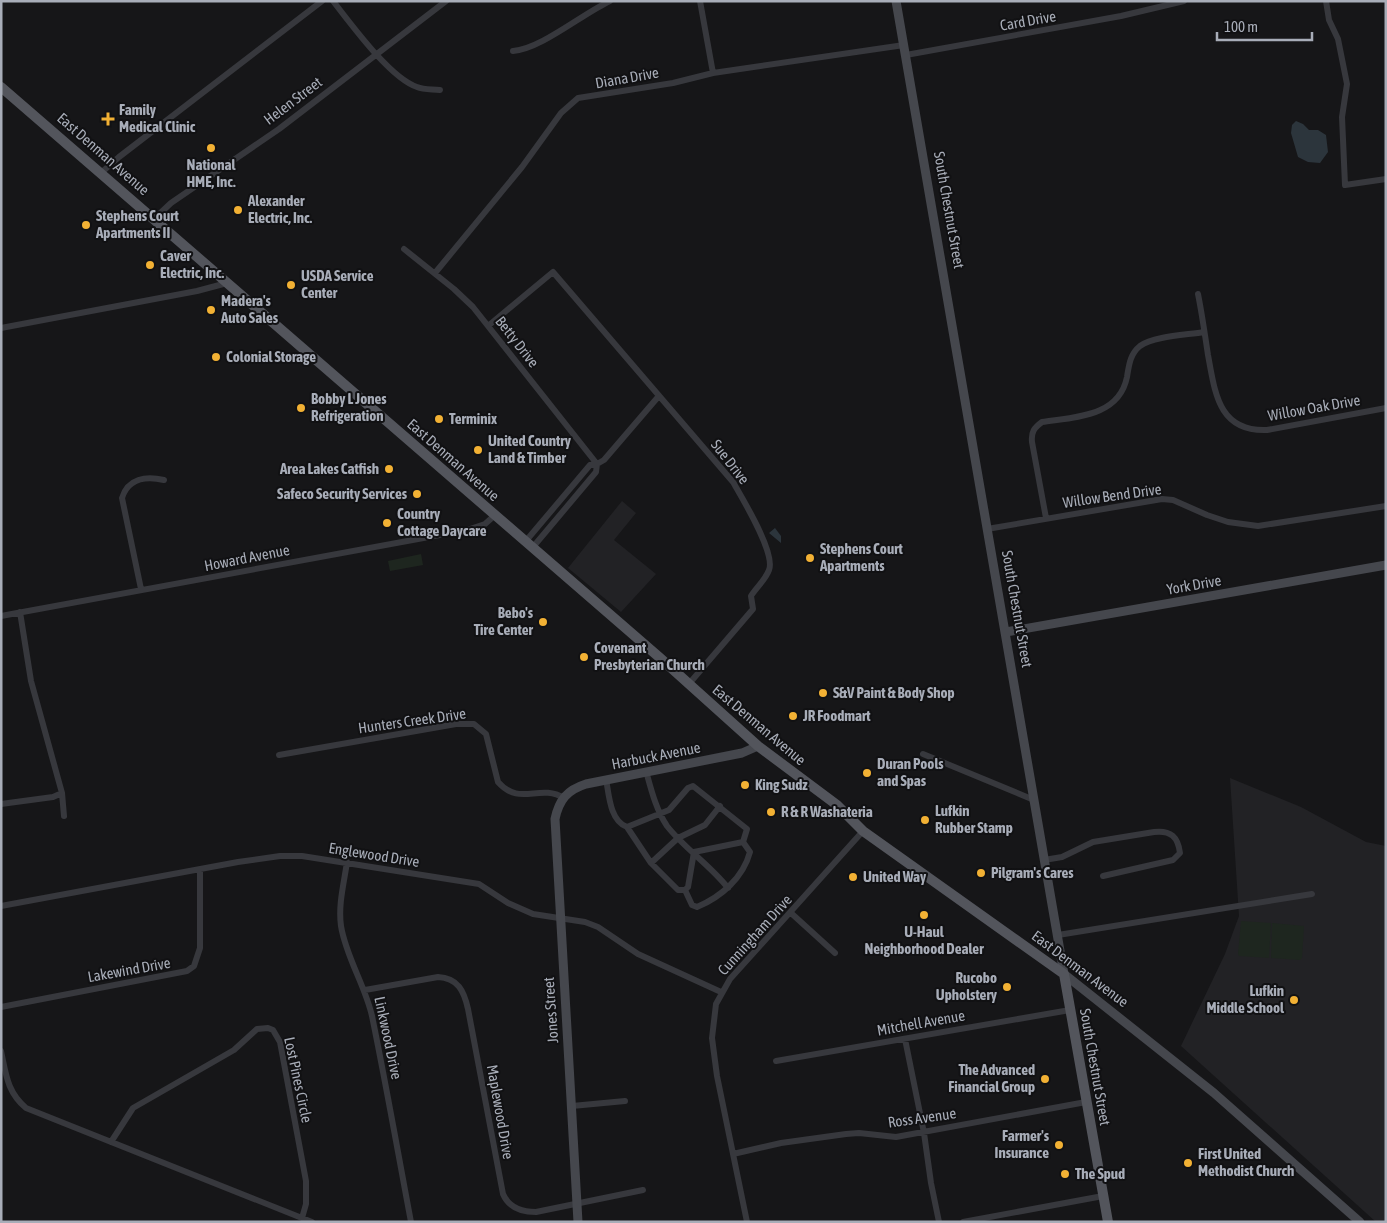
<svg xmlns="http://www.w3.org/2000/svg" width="1387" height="1223" viewBox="0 0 1387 1223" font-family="'Asap Condensed',sans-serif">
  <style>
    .built { fill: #222225 }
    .green { fill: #1e261f }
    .water { fill: #2c353c }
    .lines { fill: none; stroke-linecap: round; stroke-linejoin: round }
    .street { stroke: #37383d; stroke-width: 6 }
    .secondary { stroke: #45474d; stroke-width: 9 }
    .primary { stroke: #53555c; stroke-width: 10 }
    .poi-dot { fill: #f2b134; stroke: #111113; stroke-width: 2 }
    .labels { text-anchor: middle; stroke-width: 4; stroke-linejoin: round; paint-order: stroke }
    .street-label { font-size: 15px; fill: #a8adb8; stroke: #111113 }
    .poi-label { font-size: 15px; font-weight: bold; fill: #a8adb8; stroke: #111113; text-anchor: start }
  </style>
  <rect width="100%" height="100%" fill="#161618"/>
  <path class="built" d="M622,501L636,513L614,540L656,574L621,612L568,568Z
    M1230,778L1301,807L1366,842L1386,846V1222H1376L1181,1046L1225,954L1239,916Z"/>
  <path class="green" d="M421,554L423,565L390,571L388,561Z
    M1241,921L1271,923L1269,958L1239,956L1238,954Z
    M1272,923L1304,926L1302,958L1300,960L1271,958Z"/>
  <path class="water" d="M1296,121L1303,124L1309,130H1318L1326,135L1328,152L1320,163L1308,162L1298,157L1291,133L1292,125Z
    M775,528L781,536V543L769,533Z"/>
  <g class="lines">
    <path class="street" d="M333,1C351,24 390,78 417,87C424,90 432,89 440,90
      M700,1L713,73
      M1326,1L1329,20L1338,39L1347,84L1342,117L1345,185L1386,179
      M513,51C541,49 582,14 610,1
      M906,55L1121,16L1184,1
      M102,172L119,157L322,1
      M154,219L171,203L279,129L446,1
      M404,249L454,289L473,307L597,464
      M435,273L522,167L561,113L578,98L673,83L713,73L904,45
      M1198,294C1202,314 1205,335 1208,355C1215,392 1218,432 1267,430L1386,408
      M488,326L553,272L733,482C742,498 776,553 769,570C766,579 756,588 751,596L753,609L688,685
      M1,328L197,291L227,283
      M1046,518L1032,442C1031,432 1034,428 1042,422C1075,417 1119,417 1127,377C1129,365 1130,354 1140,346C1154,336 1187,335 1204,332
      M987,529L1162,499L1173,500L1207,515L1228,522L1258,526L1386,506
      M525,542L590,465L597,464L604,460L658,397
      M533,547L596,472L597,464
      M141,589L122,498C128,478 146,476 164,480
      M20,612L31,681L62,793L64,816
      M1,616L467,530L485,524L494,516
      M923,754L1034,800
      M279,755L456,724H474L486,734L498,782C520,807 539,783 564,798
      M646,771C651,789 656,810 667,826C685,849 710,865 728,888
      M606,779C609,795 610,821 627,827L669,810L688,788L693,786L747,829L743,842L750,852C743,878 721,897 697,907L692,905L685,890L688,887L694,852
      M1,804L53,797L62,793
      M627,827L651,863L678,838L705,825L720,806
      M694,852L743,842
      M1044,860L1062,857L1093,842L1154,832C1171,830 1178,837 1180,853L1173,860L1103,876
      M347,862C344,883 338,905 341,926C346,957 365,985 372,1016C386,1084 398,1153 411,1222
      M651,863L678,890H685
      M1,906L238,862L280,856H302L479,884L508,903L533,914L585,922L598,927L638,954L721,992
      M791,913L835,953
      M1058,935L1312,894
      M365,990L438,977C458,978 464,991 468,1009L503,1194C509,1208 521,1212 536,1212L643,1190
      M1,1007L187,971L194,966L200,948V870
      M905,1039L924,1133L931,1183L939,1222
      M1,1051C6,1074 7,1092 26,1108L312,1222
      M776,1061L1070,1010
      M572,1106L625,1101
      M111,1142L133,1108L234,1050L257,1029L268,1028L273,1030L280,1042L306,1181V1204L302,1218
      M733,1154L781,1143L846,1134L859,1133L896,1137L1086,1102
      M747,1222L717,1076L712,1038L716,1004L730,979L863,831
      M963,1222L1103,1196"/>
    <path class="secondary" d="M896,1L1064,974L1214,1093L1360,1222
      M1006,632L1386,565
      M578,1222L555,819C559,800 567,790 586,784L742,753L758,746"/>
    <path class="primary" d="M1,87L659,657L758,746L837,805L863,831L1064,974L1108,1222"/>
  </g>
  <g class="poi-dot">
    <path d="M105.5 111.5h5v5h5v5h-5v5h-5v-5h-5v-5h5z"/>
    <circle cx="211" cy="148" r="5"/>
    <circle cx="238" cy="210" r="5"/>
    <circle cx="86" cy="225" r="5"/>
    <circle cx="150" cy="265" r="5"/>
    <circle cx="291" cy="285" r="5"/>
    <circle cx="211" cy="310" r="5"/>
    <circle cx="216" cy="357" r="5"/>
    <circle cx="301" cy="408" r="5"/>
    <circle cx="439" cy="419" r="5"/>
    <circle cx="478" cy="450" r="5"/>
    <circle cx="389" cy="469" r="5"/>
    <circle cx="417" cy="494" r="5"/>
    <circle cx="387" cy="523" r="5"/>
    <circle cx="810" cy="558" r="5"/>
    <circle cx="543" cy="622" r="5"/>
    <circle cx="584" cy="657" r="5"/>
    <circle cx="823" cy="693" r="5"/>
    <circle cx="793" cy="716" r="5"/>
    <circle cx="867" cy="773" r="5"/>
    <circle cx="745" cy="785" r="5"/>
    <circle cx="771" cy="812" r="5"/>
    <circle cx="925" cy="820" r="5"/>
    <circle cx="981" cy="873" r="5"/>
    <circle cx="853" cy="877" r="5"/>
    <circle cx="924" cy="915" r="5"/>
    <circle cx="1007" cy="987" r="5"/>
    <circle cx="1294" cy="1000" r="5"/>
    <circle cx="1045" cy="1079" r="5"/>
    <circle cx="1059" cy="1145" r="5"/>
    <circle cx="1188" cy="1163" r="5"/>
    <circle cx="1065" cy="1174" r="5"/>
  </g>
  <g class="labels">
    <g class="street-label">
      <text transform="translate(1028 21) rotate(-10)" y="5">Card Drive</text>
      <text transform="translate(627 78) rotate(-10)" y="5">Diana Drive</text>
      <text transform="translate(293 101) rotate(-37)" y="5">Helen Street</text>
      <text transform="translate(103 154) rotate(41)" y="5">East Denman Avenue</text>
      <text transform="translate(949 210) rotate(80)" y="5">South Chestnut Street</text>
      <text transform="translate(517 342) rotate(52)" y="5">Betty Drive</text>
      <text transform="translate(1314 408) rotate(-10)" y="5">Willow Oak Drive</text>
      <text transform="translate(453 460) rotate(41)" y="5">East Denman Avenue</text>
      <text transform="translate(730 462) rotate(52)" y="5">Sue Drive</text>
      <text transform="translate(1112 496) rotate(-8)" y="5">Willow Bend Drive</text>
      <text transform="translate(247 558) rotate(-11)" y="5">Howard Avenue</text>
      <text transform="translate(1194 585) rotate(-10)" y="5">York Drive</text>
      <text transform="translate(1017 609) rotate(80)" y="5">South Chestnut Street</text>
      <text transform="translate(412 721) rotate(-8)" y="5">Hunters Creek Drive</text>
      <text transform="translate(759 725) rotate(40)" y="5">East Denman Avenue</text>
      <text transform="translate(656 756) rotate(-11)" y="5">Harbuck Avenue</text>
      <text transform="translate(374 855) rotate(9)" y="5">Englewood Drive</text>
      <text transform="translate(755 935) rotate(-48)" y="5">Cunningham Drive</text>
      <text transform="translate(1080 969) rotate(37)" y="5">East Denman Avenue</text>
      <text transform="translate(129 970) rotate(-10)" y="5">Lakewind Drive</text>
      <text transform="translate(551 1010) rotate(-94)" y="5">Jones Street</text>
      <text transform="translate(921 1023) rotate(-10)" y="5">Mitchell Avenue</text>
      <text transform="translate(388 1038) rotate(78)" y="5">Linkwood Drive</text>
      <text transform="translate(1095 1067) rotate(80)" y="5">South Chestnut Street</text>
      <text transform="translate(298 1080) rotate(78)" y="5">Lost Pines Circle</text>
      <text transform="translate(500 1112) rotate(80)" y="5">Maplewood Drive</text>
      <text transform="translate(922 1118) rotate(-8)" y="5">Ross Avenue</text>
    </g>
    <g class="poi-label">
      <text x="119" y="115">Family<tspan x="119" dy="17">Medical Clinic</tspan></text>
      <text x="211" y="170" text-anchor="middle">National<tspan x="211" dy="17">HME, Inc.</tspan></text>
      <text x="248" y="206">Alexander<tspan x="248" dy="17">Electric, Inc.</tspan></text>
      <text x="96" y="221">Stephens Court<tspan x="96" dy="17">Apartments II</tspan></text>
      <text x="160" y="261">Caver<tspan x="160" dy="17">Electric, Inc.</tspan></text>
      <text x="301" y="281">USDA Service<tspan x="301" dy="17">Center</tspan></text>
      <text x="221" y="306">Madera's<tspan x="221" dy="17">Auto Sales</tspan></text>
      <text x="226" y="362">Colonial Storage</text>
      <text x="311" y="404">Bobby L Jones<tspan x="311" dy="17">Refrigeration</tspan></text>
      <text x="449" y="424">Terminix</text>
      <text x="488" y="446">United Country<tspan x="488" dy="17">Land &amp; Timber</tspan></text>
      <text x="379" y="474" text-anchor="end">Area Lakes Catfish</text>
      <text x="407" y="499" text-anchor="end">Safeco Security Services</text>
      <text x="397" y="519">Country<tspan x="397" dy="17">Cottage Daycare</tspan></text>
      <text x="820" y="554">Stephens Court<tspan x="820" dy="17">Apartments</tspan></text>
      <text x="533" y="618" text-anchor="end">Bebo's<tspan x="533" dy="17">Tire Center</tspan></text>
      <text x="594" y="653">Covenant<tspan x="594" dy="17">Presbyterian Church</tspan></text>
      <text x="833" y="698">S&amp;V Paint &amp; Body Shop</text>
      <text x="803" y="721">JR Foodmart</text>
      <text x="877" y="769">Duran Pools<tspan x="877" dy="17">and Spas</tspan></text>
      <text x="755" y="790">King Sudz</text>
      <text x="935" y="816">Lufkin<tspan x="935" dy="17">Rubber Stamp</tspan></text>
      <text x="781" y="817">R &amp; R Washateria</text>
      <text x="991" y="878">Pilgram's Cares</text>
      <text x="863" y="882">United Way</text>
      <text x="924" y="937" text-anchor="middle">U-Haul<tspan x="924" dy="17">Neighborhood Dealer</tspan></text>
      <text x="997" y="983" text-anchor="end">Rucobo<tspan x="997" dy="17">Upholstery</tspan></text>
      <text x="1284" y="996" text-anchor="end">Lufkin<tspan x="1284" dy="17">Middle School</tspan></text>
      <text x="1035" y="1075" text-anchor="end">The Advanced<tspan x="1035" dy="17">Financial Group</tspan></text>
      <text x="1049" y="1141" text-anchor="end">Farmer's<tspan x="1049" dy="17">Insurance</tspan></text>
      <text x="1198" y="1159">First United<tspan x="1198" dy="17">Methodist Church</tspan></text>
      <text x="1075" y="1179">The Spud</text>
    </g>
  </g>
  <rect width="1387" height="1223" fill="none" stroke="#a8adb8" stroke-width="5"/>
  <path d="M1217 32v8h95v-8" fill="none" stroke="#a8adb8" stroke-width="2.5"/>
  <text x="1224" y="32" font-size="15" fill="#a8adb8" stroke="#111113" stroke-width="4" paint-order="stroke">100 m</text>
</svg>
